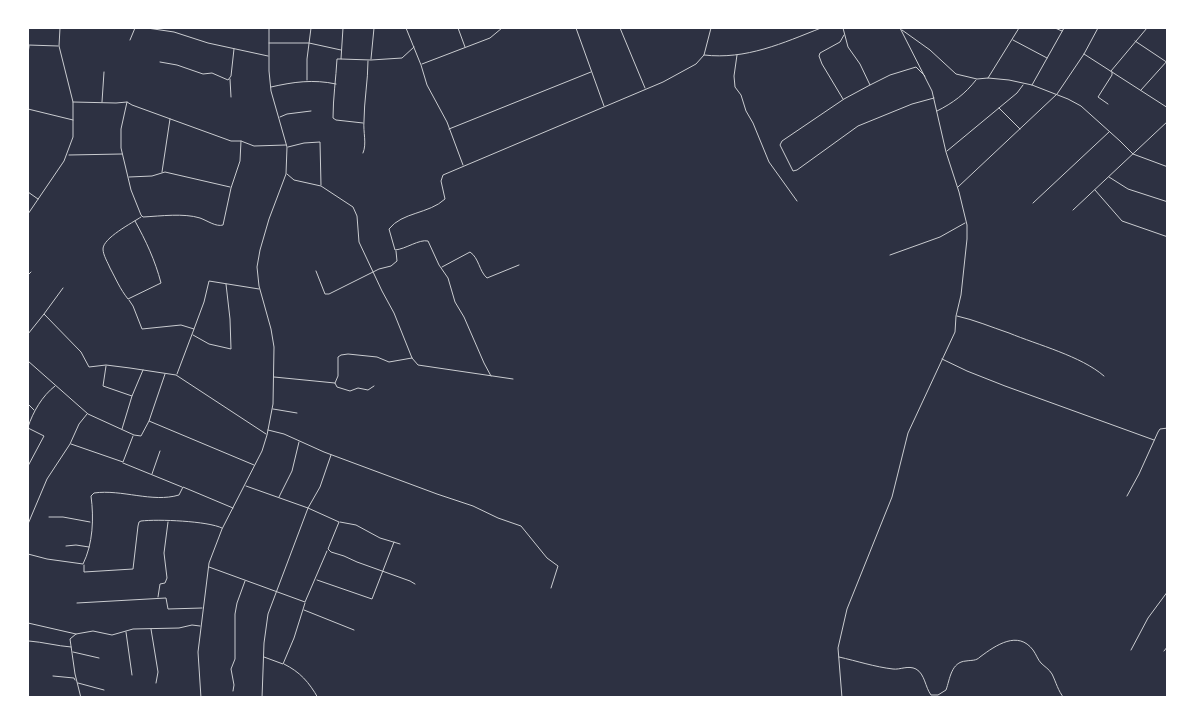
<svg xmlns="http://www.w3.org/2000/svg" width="1195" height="725" viewBox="0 0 1195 725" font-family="Raleway,sans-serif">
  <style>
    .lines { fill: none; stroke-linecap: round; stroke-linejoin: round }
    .minor { stroke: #caccd0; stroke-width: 1 }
  </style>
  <rect width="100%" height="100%" fill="#2d3142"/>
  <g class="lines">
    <path class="minor" d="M147,28L174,32L208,43L268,56
      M343,28L341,59L371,60L402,58L414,47
      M406,28L421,65L427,85L447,122L463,165
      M458,28L465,47
      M576,28L604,106
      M620,28L645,88
      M843,28L848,47L860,64L870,85L890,75L916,67L925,76
      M1055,28L1062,31
      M902,30L930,50L956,74L977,79L988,78L1009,80L1032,85L1068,99L1081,106L1120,141L1133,154L1168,167
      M130,40L135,28
      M1013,40L1047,58
      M1135,41L1168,63
      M269,43H309L341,50
      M28,45L58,46
      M28,54L29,46
      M1084,54L1168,108
      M704,55C746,60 783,43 821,28
      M737,55L734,76L735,87L741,95L746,111L753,123L769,162L797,201
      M341,59H337C336,78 333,98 333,118L336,120L363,123
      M371,59L374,28
      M160,62L177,65L203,74L212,73L228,80L231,76L234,49
      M422,64L490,38L502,28
      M1111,71L1147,28
      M988,78L1019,28
      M230,79L231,97
      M307,80V59L311,28
      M870,85L844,99L782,141L780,145L793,171L797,170L858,126L912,104L934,98
      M1032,85L1064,28
      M271,87C293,82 313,79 336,84
      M1141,90L1168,60
      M843,99L822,64L819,56L820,53L840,42L844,35
      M73,102L116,103L127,102L132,105L231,141H241L254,146L286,145
      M102,102L104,72
      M127,102L121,129V148L131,190L141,215L143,217C161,216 184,213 200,218C208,221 216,227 223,225L231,188L240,161L241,141
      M1108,104L1098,97L1112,75V72
      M999,108L1020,129
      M28,109L73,120
      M937,111C953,103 965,94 976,80
      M280,117L287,114L311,111
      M449,129L591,72
      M288,147L304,143L320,142L321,185
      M947,151L1017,93L1023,85
      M363,153C367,144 363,132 364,121C364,101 368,81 368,61
      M69,155L122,154
      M162,172L170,119
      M287,174L294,180L321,186L353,207L357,216L359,242L382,291L394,313L412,358L418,365L513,379
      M129,177L152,176L165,172L230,187
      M1109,177L1128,189L1168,202
      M958,187L1057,94L1084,54L1098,28
      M1095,190L1122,221L1168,237
      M28,192L38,199
      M1033,203L1109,132
      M1073,210L1168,121
      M28,214L64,161L73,137V102L59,46L60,28
      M135,221C146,241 155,260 161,283L128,299C120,289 116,279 110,268C108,263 103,255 103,249C103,238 132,223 141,217
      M890,255L940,237L965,223
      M442,267L470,252C479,258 479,271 487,278L519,265
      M316,271L325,294H329L379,269L391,266L397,261L396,251
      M28,275L31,272
      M129,300L133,306L142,329L181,325L194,329L177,374
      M44,314L63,288
      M957,316C975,320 991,327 1009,333C1038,345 1081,356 1104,376
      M194,329L204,302L209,281L259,289
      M28,334L44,314L81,352L89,367L106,365L130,368L176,375L266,434
      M193,335L209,344L231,349L230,319L226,284
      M942,359L967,371L1005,386L1154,440
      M28,361L88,414L134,435L141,436L149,421
      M106,366L103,386L132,396L143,370
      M165,374L149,421L254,465
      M491,376L484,363L464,317L455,302L448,278L439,265L428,241C419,239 406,249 395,250L389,229C402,212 429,214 445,199L441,181L443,175L663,82L696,64L704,55L711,28
      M274,377L335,383L337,387L350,391L358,388L368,390L374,386
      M335,383L338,376V357L341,355L348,354L377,357L389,362L412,358
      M28,404L34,410
      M273,409L297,413
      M28,427C33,412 42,396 55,386
      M28,428L44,436L28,466
      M122,429L132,396
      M268,430L284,434L324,452L437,494L473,506L498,518L521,526L547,558L558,566L551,588
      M71,444L123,462L133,436
      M331,455L320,487L308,508L339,522L328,549L331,552L344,556L357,562L410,581L415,584
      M123,463L182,487
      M152,474L160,451
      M246,486L308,508L268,614L264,643L262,698
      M1127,496L1139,474L1158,432L1160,429L1168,428
      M279,497L292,471L299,442
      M49,517H63L90,522
      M340,522L356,525L380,538L400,544
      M28,524L47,479L70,444L79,424L87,414
      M66,546L76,545L89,547
      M28,554L47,559L83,564C93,544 94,518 91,496L94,493C122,489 152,503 179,495L183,487L233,508
      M84,565V572L133,569L138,526L139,522L141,521C158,519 208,521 222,528
      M209,567L305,602L327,551
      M317,580L372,599L394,542
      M158,597L160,584L165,583L167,578L164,553L168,522
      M77,603L166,598L168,609L202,608
      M304,610L354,630
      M28,623L76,634
      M151,629L158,672L156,683
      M126,632L132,675
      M29,641C43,642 57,646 71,647
      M1131,650L1148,618L1168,591
      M1164,651L1168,646
      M73,652L99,658
      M264,657L283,664L294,638L305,603
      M839,657C857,661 875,667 893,669C900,670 908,665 916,669C925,674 925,687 931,695H938L946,690C950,679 951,662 966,661C972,660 976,661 980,657C996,645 1018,630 1033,650C1036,654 1038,660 1041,663C1045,667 1049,669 1052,674C1056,682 1058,691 1064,698
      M284,664C300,672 309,682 318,698
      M53,676L74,678L75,680
      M78,683L104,690
      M233,691L234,685L231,669L235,659V614L237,603L245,581
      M81,698L75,674L70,639L76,634L93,631L112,635L133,629L179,628L192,625L200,626
      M201,698L198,652L209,563L222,529L262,451L267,435L273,404L274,347L271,329L259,286L257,267L260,250L269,219L286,174L287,147L271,91L269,71V28
      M842,698L838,648L847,609L892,497L908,433L955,332L956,316L961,295L967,239V225L959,192L946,152L932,91L900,28"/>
  </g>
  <rect width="1195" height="725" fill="none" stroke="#ffffff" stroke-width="58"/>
</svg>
